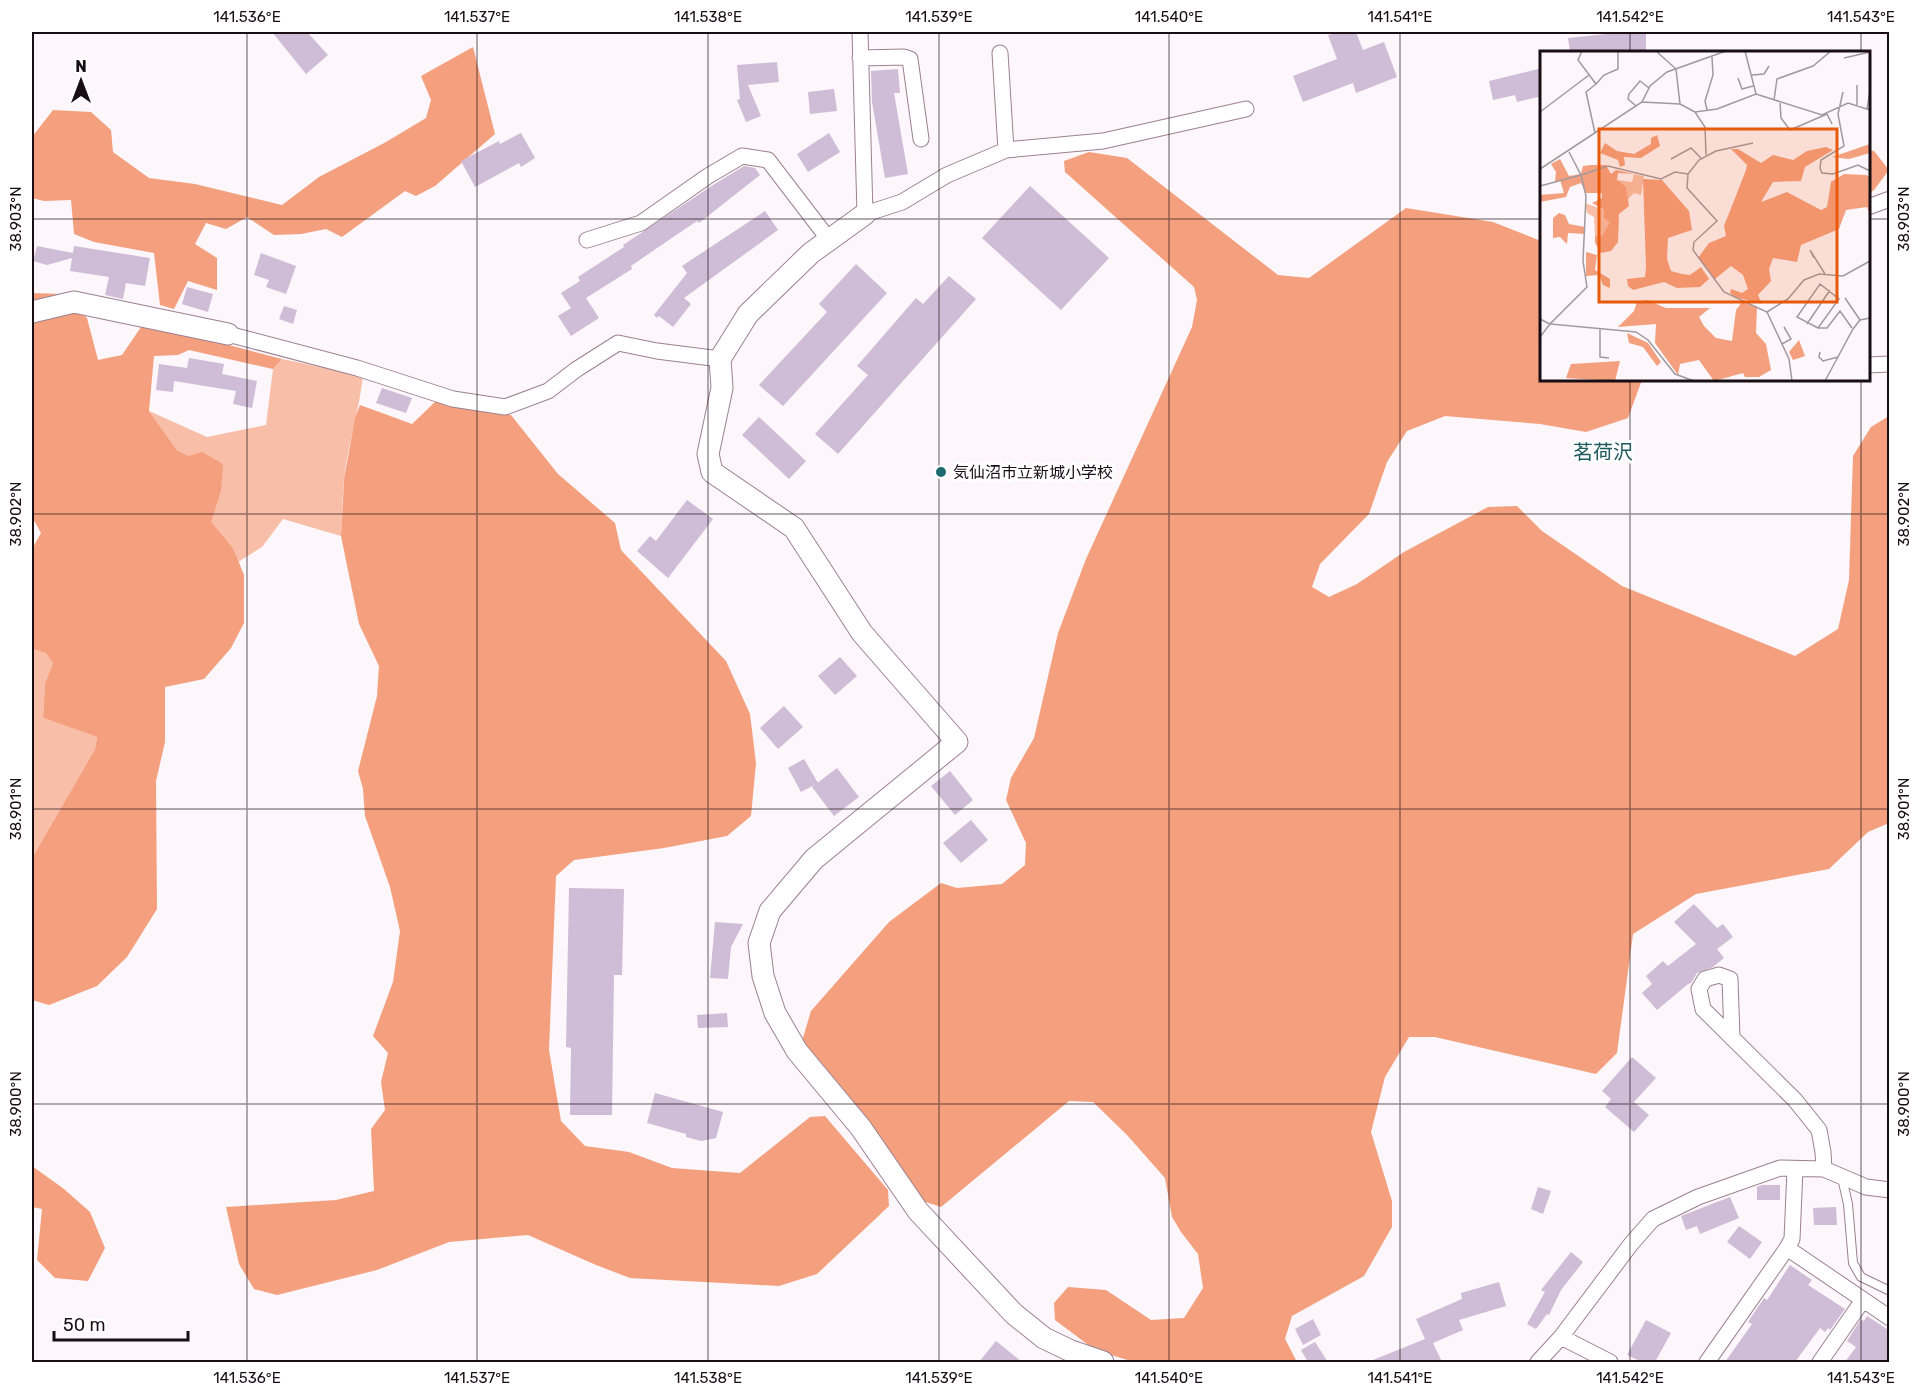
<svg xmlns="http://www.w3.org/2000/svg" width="1921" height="1394" viewBox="0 0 1921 1394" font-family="Rubik,'Noto Sans JP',sans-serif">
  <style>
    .green { fill: #f8bea7 }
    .forest { fill: #f4a07e }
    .building { fill: #cfbcd6 }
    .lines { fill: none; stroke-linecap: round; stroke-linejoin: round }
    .lane-casing { stroke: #9d808f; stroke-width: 10 }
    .street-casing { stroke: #9d808f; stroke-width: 17 }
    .secondary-casing { stroke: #9d808f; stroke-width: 23 }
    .lane { stroke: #fff; stroke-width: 8 }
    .street { stroke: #fff; stroke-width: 15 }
    .secondary { stroke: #fff; stroke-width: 21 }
    .ticks { fill: none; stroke: #190e14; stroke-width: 1.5; stroke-opacity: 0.45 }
    .poi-dot { fill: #1c696e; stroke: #fff; stroke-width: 2 }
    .labels { text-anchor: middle; stroke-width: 6; stroke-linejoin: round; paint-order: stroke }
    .poi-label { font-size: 16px; fill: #190e14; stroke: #fff; text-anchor: start }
    .quarter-label { font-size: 20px; fill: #1f5a5e; stroke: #fff }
    .inset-road { fill: none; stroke: #a2999e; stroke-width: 1.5 }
    .view { fill: #e8590c; fill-opacity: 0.15; stroke: #e8590c; stroke-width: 3 }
    .inset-edge { fill: none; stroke: #190e14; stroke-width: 3 }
    .neatline { fill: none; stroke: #190e14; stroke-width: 2 }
    .ticks-label { font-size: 15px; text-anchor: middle; fill: #190e14 }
  </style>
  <rect width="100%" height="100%" fill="#fdf6fa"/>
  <path class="green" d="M282,359L363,376C359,411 348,444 344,479C342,498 342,517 341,536L283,519L262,547L238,562L233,548L210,522L221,491L189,456L177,450L149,411L207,437L266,425L273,369Z
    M32,649L47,653L53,663L45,683L43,718L97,737L95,749L32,858Z"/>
  <path class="forest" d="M473,47L495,134L435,186L416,196L405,191L342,237L326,229L301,234L274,235L247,217L226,229L206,223L195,244L217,258V290L188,281L174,309L160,305L154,253L94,242L74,234L71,200L44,201L32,198V137L53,110L91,112L111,130L113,152L149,178L195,184L282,205L319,177L386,142L426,118L431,100L421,76Z
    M1869,150L1874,151L1889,170L1874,190L1869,193Z
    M1089,152L1127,158L1278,275L1309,278L1406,208L1493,222L1541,241L1542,380H1642L1628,418L1586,432L1540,424L1445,416L1407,431L1387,462L1369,514L1320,564L1312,587L1329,597L1357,584L1404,552L1488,507L1517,506L1542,531L1622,586L1795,656L1838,629L1849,580L1853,456L1871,427L1889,416V823L1868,832L1829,869L1696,894L1633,934L1617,1053L1596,1074L1435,1037H1409L1385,1077L1371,1132L1392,1201V1227L1364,1276L1292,1316L1285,1339L1297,1362H1134L1095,1350L1055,1320L1054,1303L1068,1287L1106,1290L1151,1320L1184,1318L1203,1288L1198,1254L1181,1232L1172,1217L1165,1178L1127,1135L1093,1102L1069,1101L941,1207L923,1201L802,1041L811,1011L889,922L941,883L957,888L1002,884L1025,865L1026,843L1006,800L1011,778L1034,738L1058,633L1086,559L1192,327L1197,300L1194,287L1065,172L1064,161Z
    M32,293L62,294L87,318L98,360L122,355L141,327L187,334L282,359L273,369L189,350L178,355L154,356L149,411L177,450L189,456L202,452L223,464L221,491L211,522L233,548L244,575V623L231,648L204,679L165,687V742L156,781L157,909L127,957L97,986L49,1005L32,1000V858L95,749L97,737L43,718L45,683L53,663L46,653L32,649V549L41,533L32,517Z
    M436,401L511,415L558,474L615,523L621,550L726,661L750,714L756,763L751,816L727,836L664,848L574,860L556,876L549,1050L561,1121L585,1146L629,1152L672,1168L740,1173L810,1117L825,1116L888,1190L889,1206L817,1274L779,1286L630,1278L596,1265L528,1235L449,1242L377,1270L277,1295L254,1289L239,1264L226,1207L336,1200L374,1191L371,1129L385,1110L381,1082L388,1053L373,1036L393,982L400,931L390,887L365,816L363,789L358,771L377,696L379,666L359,624L341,536L344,479L355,418L360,405L412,424Z
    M32,1166L64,1189L90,1212L105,1248L88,1281L55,1278L37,1260L42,1209L32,1207Z"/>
  <path class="building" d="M272,32H307L328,55L306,74Z
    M1339,32H1356L1363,50L1384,42L1397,77L1356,93L1353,83L1303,102L1293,76L1337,59L1328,35Z
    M1626,32H1646V52H1570L1568,38Z
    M777,62L779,82L748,85L761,116L746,122L737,100L740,99L737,65Z
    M1542,68V96L1517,102L1515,95L1493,100L1489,81Z
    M898,69L900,93H894L908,174L885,178L872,102L871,71Z
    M834,89L837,111L810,114L808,92Z
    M521,133L535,158L521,167L519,163L475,187L461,161L499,141L500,144Z
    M829,133L840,152L808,172L797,154Z
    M744,166L755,168L760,175L699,223L697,221L660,246L631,266L632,269L586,298L599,318L571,336L558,316L571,308L561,293L580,281L578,277L624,247L623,245L713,185Z
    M1030,186L1109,258L1061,310L982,238Z
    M765,211L778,230L684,298L691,304L673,327L659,316L657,318L654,315L687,273L682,266Z
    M37,246L73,253L74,246L150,258L145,286L126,283L123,299L105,295L109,277L70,271L72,258L47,265L33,261Z
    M261,253L296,266L286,294L266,287L269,280L254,275Z
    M856,264L887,293L783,406L759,385L827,312L819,304Z
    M949,276L976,299L838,454L815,434L868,375L857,366L916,298L923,304Z
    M187,287L213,294L208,312L182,304Z
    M284,306L297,310L293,324L279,319Z
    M189,358L224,364L222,374L257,381L252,408L233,404L236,391L174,381L173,392L156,390L159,364L187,368Z
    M382,388L412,398L406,413L376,403Z
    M759,417L806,461L789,479L742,435Z
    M687,500L713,519L668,578L637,551L650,536L656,541Z
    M840,657L857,676L835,695L818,676Z
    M784,706L803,727L778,749L760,728Z
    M804,759L818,783L801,792L788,768Z
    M837,768L859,797L834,816L812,787Z
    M950,771L973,800L955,815L931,786Z
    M971,820L988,840L961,863L943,843Z
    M569,888L624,889L622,975H614L612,1115H570L571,1048L566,1047Z
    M1694,904L1717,928L1723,924L1733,937L1717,949L1724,958L1713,967L1697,973L1691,983L1688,984L1657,1010L1642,993L1652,984L1646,976L1663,961L1668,966L1696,944L1674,922Z
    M715,922L743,924L731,947L728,979L710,978Z
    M727,1013L728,1027L698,1028L697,1015Z
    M1632,1057L1656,1078L1634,1102L1649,1115L1634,1132L1605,1107L1611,1099L1602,1091Z
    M655,1093L723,1112L716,1138L701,1141L686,1137V1134L647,1123Z
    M1762,1185H1780V1200H1757V1187Z
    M1538,1187L1551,1191L1543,1214L1531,1209Z
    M1730,1197L1739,1218L1700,1234L1697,1226L1686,1230L1681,1216Z
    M1836,1207L1837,1225H1814L1813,1208Z
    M1739,1226L1762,1242L1750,1259L1727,1242Z
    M1571,1252L1583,1262L1561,1290L1549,1315L1547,1314L1536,1329L1527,1324L1545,1292L1541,1290Z
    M1790,1265L1812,1280L1808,1285L1845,1309L1830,1330L1828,1328L1825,1332L1820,1328L1795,1362H1725L1752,1324L1748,1322L1764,1298L1767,1300Z
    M1499,1282L1506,1306L1459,1320L1463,1330L1433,1343L1442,1362H1368L1425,1339L1416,1319L1462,1299L1461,1293Z
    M1867,1316L1890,1331V1362H1845L1856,1347L1847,1341L1861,1319L1864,1321Z
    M1313,1319L1321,1335L1303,1345L1295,1329Z
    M1646,1320L1671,1333L1655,1362H1642L1627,1355Z
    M996,1341L1022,1362H979Z
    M1315,1342L1328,1362H1308L1301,1350Z"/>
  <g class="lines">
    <g class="lane-casing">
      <path id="lane" d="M1842,1178L1848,1204L1853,1263L1861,1277L1890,1291"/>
    </g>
    <g class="street-casing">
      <path id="street" d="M860,32L865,214L902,202L947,175L1006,150L1103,141L1246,109
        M1000,53L1006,150
        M860,58L904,57L910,59L921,139
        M1868,207L1890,199
        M587,240L641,223L708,176L742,156L768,160L830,241
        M228,334L357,368L453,399L505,407L548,391L577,369L618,343L657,351L720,359
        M1868,365L1890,364
        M1732,1038L1730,979L1719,975L1705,979L1699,989L1703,1009L1795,1100L1819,1130L1823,1152L1824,1169
        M1787,1248L1792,1239L1795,1169
        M1561,1337L1610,1362
        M1538,1362L1561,1337L1631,1244L1653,1219L1698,1197L1780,1168L1824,1169L1866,1187L1890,1190
        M1707,1362L1787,1248L1890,1318
        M1820,1362L1863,1300"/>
    </g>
    <g class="secondary-casing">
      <path id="secondary" d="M865,214L811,253L748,314L720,359L722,388L708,454L712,472L794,528L862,633L957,742L814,859L770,911L759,943L763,976L775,1013L797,1051L861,1128L918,1211L1014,1314L1044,1338L1071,1351L1103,1362
        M32,312L74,302L228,334"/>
    </g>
    <use href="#lane" class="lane"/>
    <use href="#street" class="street"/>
    <use href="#secondary" class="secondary"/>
  </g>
  <path class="ticks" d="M247,32V1362M477,32V1362M708,32V1362M939,32V1362M1169,32V1362M1400,32V1362M1630,32V52M1861,32V52M32,219H1542M1868,219H1890M1630,380V1362M1861,380V1362M32,514H1890M32,809H1890M32,1104H1890"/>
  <circle class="poi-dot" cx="941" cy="472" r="6"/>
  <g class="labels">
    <g class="poi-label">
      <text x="953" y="478">気仙沼市立新城小学校</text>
    </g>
    <g class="quarter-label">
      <text x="1603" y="459">茗荷沢</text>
    </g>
  </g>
  <g transform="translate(1540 51)">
    <rect width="330" height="330" fill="#fdf6fa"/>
    <path d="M94,123L104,125L101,144L94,142L88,148L77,129L92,131ZM45,152L64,159L71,169L62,186L55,184L54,166L47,162Z" fill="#f8bea7"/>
    <path d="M117,84L120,95L101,107L84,106L85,114L80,116L78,109L60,102L65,92L77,100L94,103L111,93V87ZM330,93V102L309,108L292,106ZM286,96L293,99L265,116L261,130L233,131L221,151L247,141L281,159L287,156L291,131L304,123L325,124L330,125V164L327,156L306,159L299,178L261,194L257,211L233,207L229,218L231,230L218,244L222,253L195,246L190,242L191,238L202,242L208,238L203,224L191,215L175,228L158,207L169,192L186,185L184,175L206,119L207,114L191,98H198L221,112L233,104L253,109L267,100ZM20,108L29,125L41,123L43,115L51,114H66L71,123L76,119L94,123L78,122L77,129L86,136L89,155L79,163L78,191L71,200L61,202L55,192V184L62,185L70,171L64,167V159L52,152L62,147V142H46L41,132L30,136L26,146L0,151V144L24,142L20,129L15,131L16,121L11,113ZM103,128L122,129L149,160L152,179L128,187L127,208L131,220L142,223L150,224L161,216L169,228L160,236L137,237L124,231L93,239L88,235L87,228L105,226L106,216ZM19,162L25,164L29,173L45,176V183L28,182L27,193L20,186L13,187V167ZM46,201L57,204L55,219L70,228V237L63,234L59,224L46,225ZM107,249L126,257H170L159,266L164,275L176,287L192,290L196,259L202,251L217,256L216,282L226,293L231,319L219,326H205L203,322L174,330L159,309L140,313L138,324L115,292L116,273L78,276L94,260L97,251ZM87,282L108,292L121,311L117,315L103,296L89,292ZM259,289L265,305L253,309L249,301ZM80,310L75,330L26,327L31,313Z" fill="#f4a07e"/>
    <path class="inset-road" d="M42,0L38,9L56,33L64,24L78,18V0M116,0L136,18L140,53L155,61M205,0L216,43M304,7L330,1M212,24L224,23L229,15M198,27L202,38L213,35M303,41L298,63L304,95L281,109L280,117L282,122L293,123L318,114L330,120M234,49L237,28L273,15L291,0M102,51L140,53M240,52L241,67L250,79L287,63L292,73M96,55L88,48L89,43L100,30L109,37M317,55V34M327,58L330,40M167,59L165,50L173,24L172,6M0,61L49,24M55,82L46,41L56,33M213,92L176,100L159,109L148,123L147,137L177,170L154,191L153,199L184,241L227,261L249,308L252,330M166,104L165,76L155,61L177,58L216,43L282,64L308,52L330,59M131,108L151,97L161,107M0,118L102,51L110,35L127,21L186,0M148,123L135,121L121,128L68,115L41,124L46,145L43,210L47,236L10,273L96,281L108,289L135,323L154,330M0,135L41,124L29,101M274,207L270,199L285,223M280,233L299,248L278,277L257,266ZM305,247L320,269M227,261L248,248L264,229L279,223L303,225L330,210M0,268L10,273L0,286M267,273L290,239M278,277H287L300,260L312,277M60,278V306L69,307M242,293L251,288L244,276M280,301L279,306L283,310L298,306M285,330L313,278L320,269L330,267"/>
    <path class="view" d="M59,78H297V251H59Z"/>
    <rect width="330" height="330" class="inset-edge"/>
  </g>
  <rect width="1921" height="1394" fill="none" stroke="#ffffff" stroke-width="66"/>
  <g transform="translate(81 81)" stroke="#ffffff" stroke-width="4.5" paint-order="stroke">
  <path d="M0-4.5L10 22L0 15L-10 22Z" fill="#190e14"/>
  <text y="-9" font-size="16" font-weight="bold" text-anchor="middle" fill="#190e14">N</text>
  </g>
  <path d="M54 1331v9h134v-9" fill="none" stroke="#190e14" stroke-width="3"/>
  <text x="63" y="1331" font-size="18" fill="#190e14" stroke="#ffffff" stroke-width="4.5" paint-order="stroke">50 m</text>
  <rect x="33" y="33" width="1855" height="1328" class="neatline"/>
  <g class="ticks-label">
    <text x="247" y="22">141.536°E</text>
    <text x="477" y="22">141.537°E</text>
    <text x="708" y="22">141.538°E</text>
    <text x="939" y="22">141.539°E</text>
    <text x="1169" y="22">141.540°E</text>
    <text x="1400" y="22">141.541°E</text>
    <text x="1630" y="22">141.542°E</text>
    <text x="1861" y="22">141.543°E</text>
    <text transform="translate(16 219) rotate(-90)" y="5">38.903°N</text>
    <text transform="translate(1904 219) rotate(-90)" y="5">38.903°N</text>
    <text transform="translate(16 514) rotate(-90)" y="5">38.902°N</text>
    <text transform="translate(1904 514) rotate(-90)" y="5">38.902°N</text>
    <text transform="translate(16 809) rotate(-90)" y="5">38.901°N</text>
    <text transform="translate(1904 809) rotate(-90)" y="5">38.901°N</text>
    <text transform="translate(16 1104) rotate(-90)" y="5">38.900°N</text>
    <text transform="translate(1904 1104) rotate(-90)" y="5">38.900°N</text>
    <text x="247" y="1383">141.536°E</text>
    <text x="477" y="1383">141.537°E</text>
    <text x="708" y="1383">141.538°E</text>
    <text x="939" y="1383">141.539°E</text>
    <text x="1169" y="1383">141.540°E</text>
    <text x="1400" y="1383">141.541°E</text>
    <text x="1630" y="1383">141.542°E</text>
    <text x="1861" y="1383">141.543°E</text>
  </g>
</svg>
